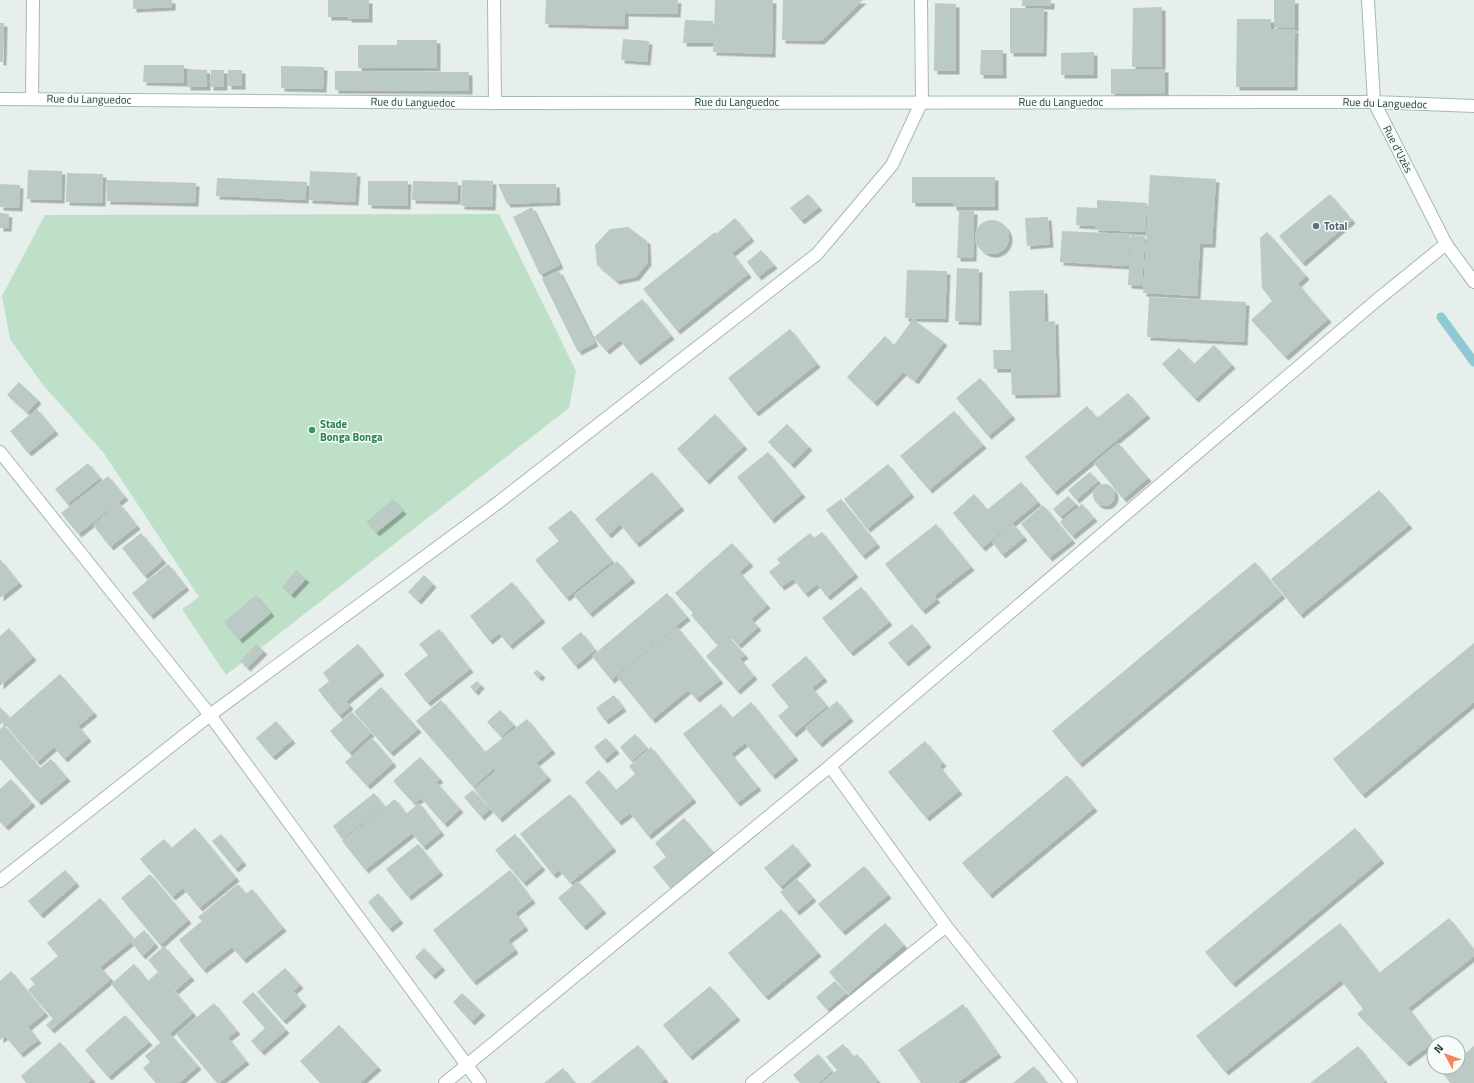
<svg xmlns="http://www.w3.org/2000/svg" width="1474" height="1083" viewBox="0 0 1474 1083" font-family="'Titillium Web',sans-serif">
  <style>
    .green { fill: #bfe0c8 }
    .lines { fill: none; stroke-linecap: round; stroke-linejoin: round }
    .stream { stroke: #8ec9d4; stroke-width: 9 }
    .building { fill: #bbcac4; filter: url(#shadow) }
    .street-casing { stroke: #a8b8b2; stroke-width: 14 }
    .secondary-casing { stroke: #a4bbb3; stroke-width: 14 }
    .street { stroke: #fff; stroke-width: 12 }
    .secondary { stroke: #fff; stroke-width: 12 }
    .service-dot { fill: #5c6f8a; stroke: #f7fbf9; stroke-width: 1.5 }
    .leisure-dot { fill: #2e9e5b; stroke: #f7fbf9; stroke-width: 1.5 }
    .labels { text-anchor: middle; stroke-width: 3; stroke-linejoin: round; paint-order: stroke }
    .street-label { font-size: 11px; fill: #24423a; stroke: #f7fbf9 }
    .service-label { font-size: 11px; font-weight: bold; fill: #4e5e75; stroke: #f7fbf9; text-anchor: start }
    .leisure-label { font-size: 11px; font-weight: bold; fill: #27864d; stroke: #f7fbf9; text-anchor: start }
  </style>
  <defs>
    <filter id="shadow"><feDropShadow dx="3.5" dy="3.5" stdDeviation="0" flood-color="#0004"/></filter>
  </defs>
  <rect width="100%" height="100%" fill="#e6efeb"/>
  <path class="green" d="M499,214L576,371L569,408L226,675L182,609L199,597L103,452L43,385L10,339L2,296L45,215Z"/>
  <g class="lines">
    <path class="stream" d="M1441,317L1474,362"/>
  </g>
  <path class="building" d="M133,0H172V7L133,9Z
    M328,0H369V19H348V17H328Z
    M546,0H678L677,14L625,13V26L545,24Z
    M715,0H773L772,54L713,52Z
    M783,0H863L821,41L782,40Z
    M1022,0H1051V6H1022Z
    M1274,0H1295V28H1274Z
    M935,3L956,4V71H934Z
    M1162,7V67H1132L1133,8Z
    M1010,8H1044L1043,53H1010Z
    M1237,19H1271V29H1295L1294,87H1236Z
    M685,20L713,21L712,43H683Z
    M0,23H4L3,62H0Z
    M623,39L649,41L647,62L621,60Z
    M397,40H437V68H358V45H397Z
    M981,50H1003V75H980Z
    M1094,52V75H1061V53Z
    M144,65H184V83L143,82Z
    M281,66L324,67L323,89L281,88Z
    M187,69L207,70V87H187Z
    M1111,69H1165V94H1111Z
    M211,70H224V87H210Z
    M228,70H242V86H228Z
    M335,71L469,72V91L335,90Z
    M28,170L62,171L61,200L27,199Z
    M310,171L357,173L355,202L309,200Z
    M67,173L103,174L102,203L66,202Z
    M1150,175L1216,179L1212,244H1200L1197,296L1143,293Z
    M912,177H995V207H953V198L952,203H912Z
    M217,178L307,182L305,200L216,196Z
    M107,180L196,183L195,203L107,201Z
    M462,180L493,181L492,207L461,206Z
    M368,181H408L407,206L368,205Z
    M413,181L458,182L457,201L412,200Z
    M0,184L20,185L19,208L0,207Z
    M498,184H556L557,202L507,204Z
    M808,194L819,207L801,221L790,208Z
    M1330,194L1352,220L1302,263L1279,236Z
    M1097,200L1147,203L1145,232L1095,230V226L1076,225L1077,207L1097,208Z
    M532,207L560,265L540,275L513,217Z
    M959,211H974L973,258H957Z
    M0,213L9,214L8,228H0Z
    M1048,217L1050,244L1027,246L1025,218Z
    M735,218L751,238L732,253L724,243L748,274L677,331L643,289L715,232L716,234Z
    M975 237a17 17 0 1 1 34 0a17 17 0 1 1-34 0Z
    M628,227L647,241L648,262L636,277L616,281L597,265L595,245L610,229Z
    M1062,231L1130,234L1128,266L1060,262Z
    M1267,232L1306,276L1298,284L1328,319L1285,357L1251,320L1272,301L1262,288L1260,238Z
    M1131,235L1145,236L1142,286L1128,285Z
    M761,250L774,265L758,277L747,262Z
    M957,268L979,269L978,322L955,321Z
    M907,270L947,271L945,319L905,318Z
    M559,271L595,343L578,352L542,279Z
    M1044,290L1045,322L1055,321L1057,394L1012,395L1011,369H994L993,350H1011L1009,291Z
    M1149,297L1246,302L1244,342L1147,337Z
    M642,299L671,336L637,362L620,340L606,351L594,337Z
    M913,319L944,342L915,381L903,372L874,403L847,377L885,336L894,345Z
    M790,329L817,364L755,413L728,378Z
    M1214,345L1232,365L1195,399L1162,364L1179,348L1194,364Z
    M980,378L1012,416L988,436L956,398Z
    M19,382L38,400L27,413L7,395Z
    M1128,393L1147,415L1054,492L1025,457L1087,406L1097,418Z
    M37,409L55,431L28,453L10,431Z
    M954,411L983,445L929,490L900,456Z
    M715,414L744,446L706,481L677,449Z
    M787,424L809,447L791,465L768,442Z
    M1118,443L1148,478L1123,499L1094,463Z
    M768,452L802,494L771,520L737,477Z
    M88,463L100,478L67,504L55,489Z
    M888,464L911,494L867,529L844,499Z
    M652,472L681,507L636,544L620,524L608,535L595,519Z
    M1090,472L1098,481L1076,500L1068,490Z
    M108,476L125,497L78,534L61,513Z
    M1021,482L1038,502L982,548L953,513L974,494L987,510Z
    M1093 495a11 11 0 1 1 22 0a11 11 0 1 1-22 0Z
    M1379,490L1409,525L1300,615L1271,579Z
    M1068,496L1076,504L1060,517L1053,509Z
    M393,499L403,511L376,533L366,522Z
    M841,499L877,544L862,556L826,510Z
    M119,503L137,526L110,547L93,525Z
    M1082,504L1094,518L1072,536L1060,522Z
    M1043,505L1072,540L1049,558L1021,524Z
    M571,510L612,561L566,598L535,560L559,541L548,528Z
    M936,524L971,567L934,596L937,599L922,611L885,564Z
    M1013,524L1024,537L1002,555L992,542Z
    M822,532L855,574L827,597L817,584L805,594L793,579L781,587L769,572L780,563L777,559L810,533L814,538Z
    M141,533L163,560L144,576L122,548Z
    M732,543L750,563L739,572L767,605L751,619L758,627L738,645L729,635L717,645L691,615L693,613L675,593Z
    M0,559L19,583L0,598Z
    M617,561L632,579L589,614L574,595Z
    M1255,562L1282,595L1079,764L1052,731Z
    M168,564L186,587L150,616L132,593Z
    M296,570L306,579L291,595L282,587Z
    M424,575L433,584L418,601L408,592Z
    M512,582L542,619L509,646L499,633L489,641L470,616Z
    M861,587L889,622L850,653L822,618Z
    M667,593L687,617L611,680L592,656Z
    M256,595L271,613L239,640L224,622Z
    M912,624L928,644L905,663L888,643Z
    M677,627L720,680L696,699L688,690L652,720L617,677Z
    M9,628L33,657L0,686V636Z
    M439,629L470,669L427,703L404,674L428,655L419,644Z
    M581,632L595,650L575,666L561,648Z
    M728,636L745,655L740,659L754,676L737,691L706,656Z
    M1474,643V702L1362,795L1333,759Z
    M256,644L264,651L247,668L240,661Z
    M358,644L381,672L346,701L350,706L339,716L318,690L329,681L323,673Z
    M806,656L824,678L793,703L812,688L827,706L793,734L778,716L789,707L771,685Z
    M537,670L542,674L539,678L533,673Z
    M60,674L94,713L78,726L88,738L64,759L54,747L37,762L4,723Z
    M477,681L481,685L475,692L470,687Z
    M381,687L418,729L390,753L354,712Z
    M614,695L623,708L605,721L596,708Z
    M441,700L485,752L527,719L552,750L536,763L548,777L499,819L474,789L496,771L494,768L473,787L416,721Z
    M837,701L850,718L819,744L805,728Z
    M751,702L795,757L772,776L745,743L731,754L758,787L737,803L683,734L721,704L732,718Z
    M0,707L9,717L0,725Z
    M500,710L514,725L501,737L487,722Z
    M352,712L371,733L349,753L330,731Z
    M276,721L292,740L272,757L256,738Z
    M4,725L40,768L51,759L67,778L38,802L0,759V729Z
    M635,734L647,748L631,761L620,747Z
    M372,738L393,763L367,786L345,762Z
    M606,738L616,750L604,760L594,747Z
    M925,741L943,763L939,766L959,791L926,818L888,772Z
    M651,747L693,799L648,836L630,813L618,822L585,782L599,770L616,790L635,774L629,766Z
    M420,757L440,779L436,782L460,809L444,824L421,798L414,804L393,781Z
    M1067,775L1094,808L989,895L962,863Z
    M11,779L32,803L5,827L0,822V789Z
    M473,790L490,809L481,817L464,797Z
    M374,793L384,806L342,839L333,826Z
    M570,794L613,848L570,883L559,870L553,875L520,834Z
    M395,799L406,814L419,803L441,832L423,847L412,833L365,870L342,841Z
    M684,818L713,852L670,888L653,867L666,857L655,843Z
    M195,828L236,878L199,908L183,888L172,897L140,859L164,839L171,848Z
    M1355,828L1381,860L1232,984L1205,952Z
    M221,834L243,862L235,869L212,841Z
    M515,834L542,867L523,883L495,850Z
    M418,844L440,872L408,897L386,869Z
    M793,844L808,862L780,887L764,868Z
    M864,866L888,895L842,932L818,904Z
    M65,870L76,883L40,915L28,901Z
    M510,870L532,900L515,913L525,927L508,940L515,950L473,982L433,930Z
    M150,874L188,920L160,945L121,898Z
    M797,879L813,898L796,912L780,892Z
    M578,881L603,910L583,927L558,898Z
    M238,884L246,894L252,889L283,928L243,960L232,947L203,970L179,940L202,921L198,917Z
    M378,893L400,920L389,929L368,902Z
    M100,898L134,939L144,930L155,944L142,956L131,942L100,967L111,979L51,1030L46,1025L53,1019L28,990L35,984L30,979L58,956L47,943Z
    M781,909L818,953L765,997L728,953Z
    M1449,918L1474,950V956L1408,1008L1434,1042L1406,1063L1357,1014L1363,1009L1341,980L1225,1072L1196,1036L1340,923L1379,973Z
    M885,923L904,945L848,994L829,972Z
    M164,946L191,977L175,991L148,960Z
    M424,948L442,967L432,976L415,957Z
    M134,964L148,981L158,972L193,1013L160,1042L111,984Z
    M285,968L300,985L293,991L303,1003L283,1021L257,992Z
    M11,971L45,1013L28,1027L38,1040L20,1054L5,1036L0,1040V981Z
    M835,981L846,993L827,1010L816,997Z
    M710,986L737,1017L689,1057L663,1025Z
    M253,992L286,1030L261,1052L251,1041L265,1028L242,1002Z
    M462,993L482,1012L471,1022L453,1002Z
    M214,1003L237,1031L228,1038L246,1061L219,1083H217L176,1034Z
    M963,1004L998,1054L957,1083H921L898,1050Z
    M125,1015L149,1042L108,1077L85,1050Z
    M339,1025L378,1067L360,1083H320L300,1061Z
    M170,1034L198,1066L179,1083H156L143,1068L150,1062L145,1056Z
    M60,1042L92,1079L88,1083H26L21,1076Z
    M843,1044L853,1056L837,1070L826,1057Z
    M638,1045L665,1079L660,1083H590Z
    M1358,1046L1385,1081L1382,1083H1310Z
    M1474,1046V1083H1450L1442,1072L1448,1067H1458V1059Z
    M818,1054L832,1071L818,1083H800L793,1075Z
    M857,1054L878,1081L875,1083H821Z
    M1034,1066L1047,1083H1013Z
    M563,1068L575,1083H544Z"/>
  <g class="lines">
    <g class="street-casing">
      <path id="street" d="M494,0L495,103
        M32,99L33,0
        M0,452L210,715L480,1083
        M830,766L946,926L1071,1083
        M0,881L210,715L499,502L817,254L892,165L922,101L921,0
        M445,1083L830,766L1377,300L1446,244
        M752,1083L946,926"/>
    </g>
    <g class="secondary-casing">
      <path id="secondary" d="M1368,0L1374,102L1446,244L1474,282
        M0,99L495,103L1374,102L1474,106"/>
    </g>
    <use href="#street" class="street"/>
    <use href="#secondary" class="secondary"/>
  </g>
  <circle class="service-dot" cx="1316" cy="226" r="4"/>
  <circle class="leisure-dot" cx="312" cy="430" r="4"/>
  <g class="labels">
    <g class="street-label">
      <text transform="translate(89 99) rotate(1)" y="4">Rue du Languedoc</text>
      <text transform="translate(413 102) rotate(1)" y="4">Rue du Languedoc</text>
      <text x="737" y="106">Rue du Languedoc</text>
      <text x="1061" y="106">Rue du Languedoc</text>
      <text transform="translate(1385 103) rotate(2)" y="4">Rue du Languedoc</text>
      <text transform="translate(1398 149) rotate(63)" y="4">Rue d'Uzès</text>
    </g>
    <g class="service-label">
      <text x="1324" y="230">Total</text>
    </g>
    <g class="leisure-label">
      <text x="320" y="428">Stade<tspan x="320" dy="13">Bonga Bonga</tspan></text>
    </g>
  </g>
  <g transform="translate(1446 1055) rotate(311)"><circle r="19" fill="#f7fbf9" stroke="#a3b1ad"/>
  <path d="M0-3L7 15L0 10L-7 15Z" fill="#f4845f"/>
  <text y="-6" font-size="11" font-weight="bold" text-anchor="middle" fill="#24423a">N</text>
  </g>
</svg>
